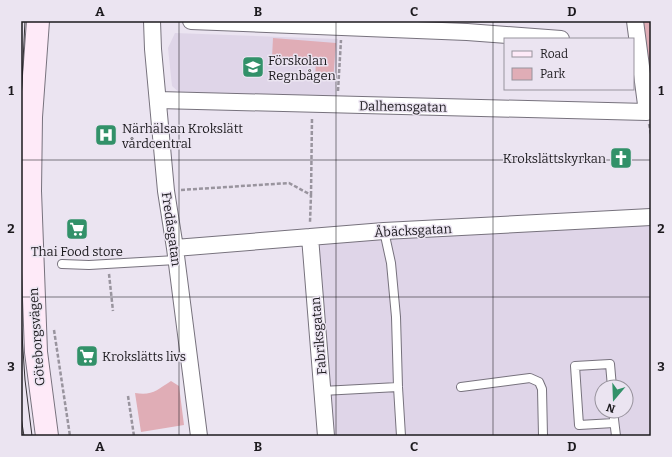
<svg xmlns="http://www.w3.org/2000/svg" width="672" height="457" viewBox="0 0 672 457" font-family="Bitter,serif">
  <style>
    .built { fill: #dfd5e8; fill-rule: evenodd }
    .green { fill: #e0adb6 }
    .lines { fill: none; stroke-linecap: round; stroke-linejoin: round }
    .lane-casing { stroke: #77727d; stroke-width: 10 }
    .street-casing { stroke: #77727d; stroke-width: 18 }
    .secondary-casing { stroke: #77727d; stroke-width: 24 }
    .path { stroke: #99949e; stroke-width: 2.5; stroke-dasharray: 4 2; stroke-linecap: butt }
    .lane { stroke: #fff; stroke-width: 8 }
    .street { stroke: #fff; stroke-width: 16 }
    .secondary { stroke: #feeaf8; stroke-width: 22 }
    .tram { stroke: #343136; stroke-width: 1 }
    .grid { fill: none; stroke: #1c1a1e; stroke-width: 1; stroke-opacity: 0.55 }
    .labels { text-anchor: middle; stroke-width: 3; stroke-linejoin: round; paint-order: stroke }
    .poi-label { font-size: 13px; fill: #1c1a1e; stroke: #ebe4f1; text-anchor: start }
    .street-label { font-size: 13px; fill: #1c1a1e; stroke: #ebe4f1 }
    .neatline { fill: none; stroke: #1c1a1e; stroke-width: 1.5 }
    .grid-label { font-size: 13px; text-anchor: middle; font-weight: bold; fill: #1c1a1e }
  </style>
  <rect width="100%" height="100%" fill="#ebe4f1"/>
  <path class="built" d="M175,33L338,39L335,98L181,94L172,86L168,48Z
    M651,223V435L641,436H330L313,243ZM602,387H626V411H602Z"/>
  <path class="green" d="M641,21H651V76Z
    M273,38L336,43L333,81L315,80L316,61L272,58Z
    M171,381L179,386L184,425L141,432L135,393C152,396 157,390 171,381Z"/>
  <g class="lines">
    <g class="lane-casing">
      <path id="lane" d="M384,231L391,263L396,317L398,387L401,436
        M62,264L89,265L176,260
        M461,387L530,378L539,382L542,389L543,436
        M612,387L610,364L575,366L579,425L614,423
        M322,391L398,387
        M613,411L616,436"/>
    </g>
    <g class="street-casing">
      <path id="street" d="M152,21L153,49L166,191L175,248L199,436
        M191,21L467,32L561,39
        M158,100L647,112L635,21
        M310,237L326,436
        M175,248L384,231L651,217"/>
    </g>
    <g class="secondary-casing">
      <path id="secondary" d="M38,21L31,117L30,191L36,352L47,436"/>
    </g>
    <path class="path" d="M338,91L341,40
      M649,124L651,134
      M181,190L289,183L311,195L310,222
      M311,195L312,118
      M109,274L113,311
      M54,330L70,436
      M128,396L134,436"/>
    <use href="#lane" class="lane"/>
    <use href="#street" class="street"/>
    <use href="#secondary" class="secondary"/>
    <path class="tram" d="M21,102L25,21
      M21,320L25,380L32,436
      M21,417L24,436"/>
  </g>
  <path class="grid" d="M179,21V436M336,21V436M493,21V436M21,160H651M21,297H651"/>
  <defs>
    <g id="school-square" transform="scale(1.15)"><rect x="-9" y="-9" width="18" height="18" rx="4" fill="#329169" stroke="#ebe4f1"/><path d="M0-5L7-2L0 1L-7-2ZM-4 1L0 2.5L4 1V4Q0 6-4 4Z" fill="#fff"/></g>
    <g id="hospital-square" transform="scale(1.15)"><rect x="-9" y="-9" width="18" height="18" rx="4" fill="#329169" stroke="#ebe4f1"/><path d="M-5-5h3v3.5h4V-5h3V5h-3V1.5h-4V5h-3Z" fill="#fff"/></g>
    <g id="church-square" transform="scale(1.15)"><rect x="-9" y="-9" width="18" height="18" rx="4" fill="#329169" stroke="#ebe4f1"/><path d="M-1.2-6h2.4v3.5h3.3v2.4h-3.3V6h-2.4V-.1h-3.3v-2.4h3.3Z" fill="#fff"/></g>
    <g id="supermarket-square" transform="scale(1.15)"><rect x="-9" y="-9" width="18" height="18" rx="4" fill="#329169" stroke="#ebe4f1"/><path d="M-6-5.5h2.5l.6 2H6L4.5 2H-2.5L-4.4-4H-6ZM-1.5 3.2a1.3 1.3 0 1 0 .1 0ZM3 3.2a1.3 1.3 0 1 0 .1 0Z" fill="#fff"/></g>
  </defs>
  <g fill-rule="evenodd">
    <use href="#school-square" x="253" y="67"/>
    <use href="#hospital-square" x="106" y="135"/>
    <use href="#church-square" x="621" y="158"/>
    <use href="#supermarket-square" x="77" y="229"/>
    <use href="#supermarket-square" x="87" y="356"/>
  </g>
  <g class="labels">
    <g class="poi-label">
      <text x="268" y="65">Förskolan<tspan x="268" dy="15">Regnbågen</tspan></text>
      <text x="122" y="133">Närhälsan Krokslätt<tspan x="122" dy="15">vårdcentral</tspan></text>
      <text x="606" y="163" text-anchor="end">Krokslättskyrkan</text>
      <text x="77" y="256" text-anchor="middle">Thai Food store</text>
      <text x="102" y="361">Krokslätts livs</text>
    </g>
    <g class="street-label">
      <text transform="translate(403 106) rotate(1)" y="5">Dalhemsgatan</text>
      <text transform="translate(172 229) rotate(82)" y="5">Fredåsgatan</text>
      <text transform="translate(413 230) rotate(-3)" y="5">Åbäcksgatan</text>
      <text transform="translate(318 336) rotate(-95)" y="5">Fabriksgatan</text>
      <text transform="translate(36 337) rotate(-94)" y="5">Göteborgsvägen</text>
    </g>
  </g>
  <rect width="672" height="457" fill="none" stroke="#ebe4f1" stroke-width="44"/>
  <rect x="504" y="38" width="130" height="52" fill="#ebe4f1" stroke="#98939d"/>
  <rect x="512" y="51" width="20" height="6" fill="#feeaf8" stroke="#98939d"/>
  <text x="540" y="58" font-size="12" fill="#1c1a1e">Road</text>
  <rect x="512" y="68" width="20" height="12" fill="#e0adb6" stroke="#98939d"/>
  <text x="540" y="78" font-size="12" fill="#1c1a1e">Park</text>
  <g transform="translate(614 399) rotate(199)"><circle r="19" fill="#ebe4f1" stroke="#98939d"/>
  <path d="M0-3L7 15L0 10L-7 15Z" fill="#329169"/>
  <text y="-6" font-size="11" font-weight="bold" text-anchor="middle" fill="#1c1a1e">N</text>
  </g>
  <rect x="22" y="22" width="628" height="413" class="neatline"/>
  <g class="grid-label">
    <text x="100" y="16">A</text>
    <text x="258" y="16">B</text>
    <text x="414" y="16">C</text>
    <text x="572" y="16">D</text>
    <text x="11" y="95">1</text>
    <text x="661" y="95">1</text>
    <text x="11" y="233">2</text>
    <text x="661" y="233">2</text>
    <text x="11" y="371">3</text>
    <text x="661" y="371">3</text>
    <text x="100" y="451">A</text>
    <text x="258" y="451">B</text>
    <text x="414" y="451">C</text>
    <text x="572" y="451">D</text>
  </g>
</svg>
